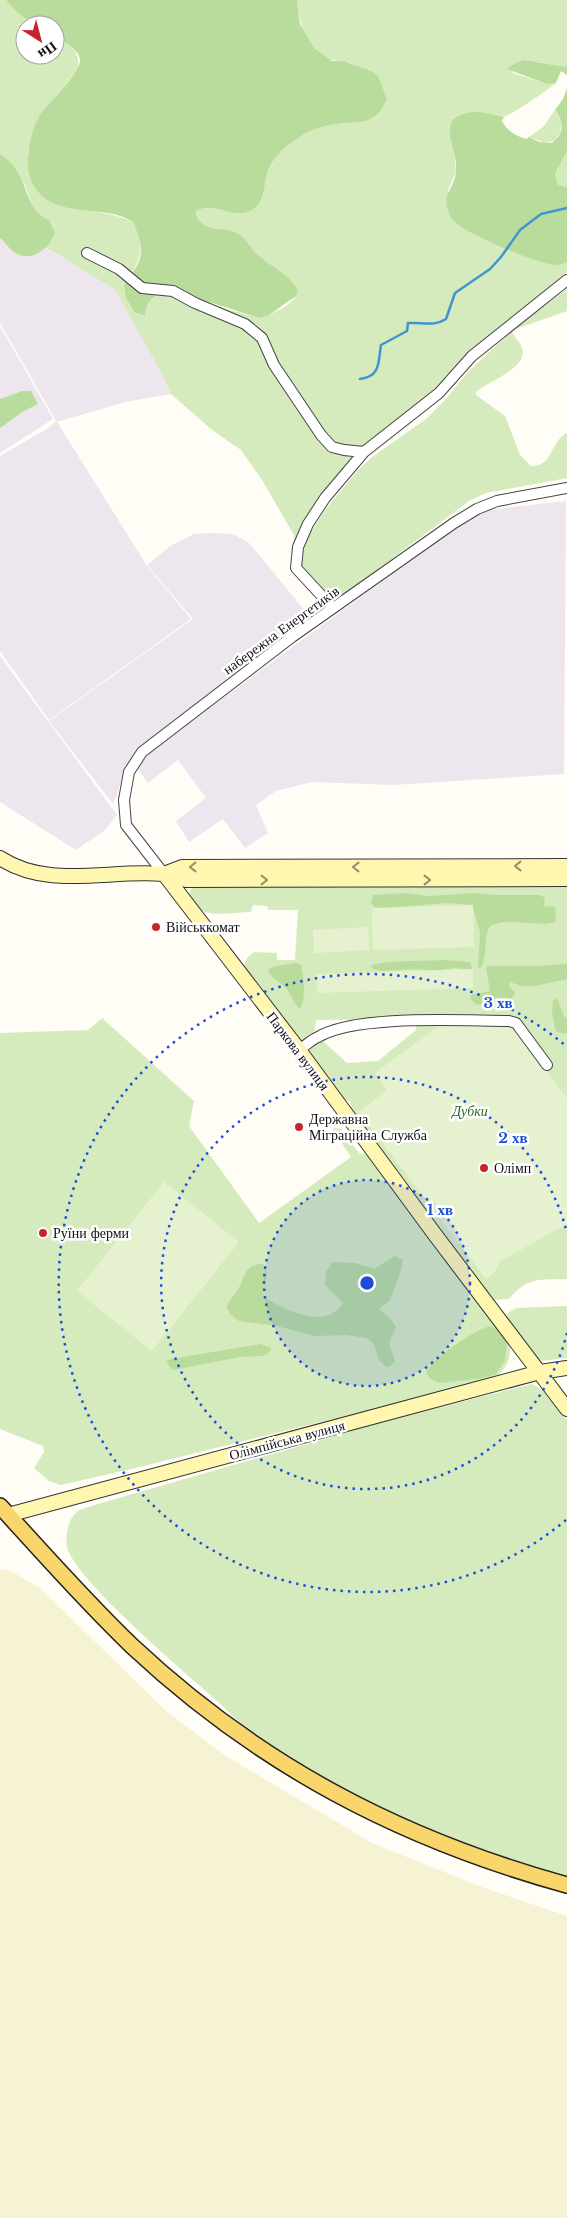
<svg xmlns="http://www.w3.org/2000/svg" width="567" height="2218" viewBox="0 0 567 2218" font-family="'Libre Baskerville',serif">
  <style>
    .industrial { fill: #eee6ef }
    .farmland { fill: #f6f3d4 }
    .green { fill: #d5ebbd }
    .forest { fill: #b9dc9c }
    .pitch { fill: #e6f2cf }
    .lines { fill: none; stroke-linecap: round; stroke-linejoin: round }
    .stream { stroke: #3f96cf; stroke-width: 2.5 }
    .street-casing { stroke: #444; stroke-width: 12 }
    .secondary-casing { stroke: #333; stroke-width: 16 }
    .primary-casing { stroke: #222; stroke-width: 18 }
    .street { stroke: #fff; stroke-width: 10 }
    .secondary { stroke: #fff6b0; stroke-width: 14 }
    .primary { stroke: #f9d66b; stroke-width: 15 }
    .oneway { stroke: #948f68 }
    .ring { fill: none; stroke: #1d4ed8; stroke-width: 2.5; stroke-dasharray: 2.5 5 }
    .poi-dot { fill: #c4262e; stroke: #fff; stroke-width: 2 }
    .labels { text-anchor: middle; stroke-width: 5; stroke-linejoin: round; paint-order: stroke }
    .street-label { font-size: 14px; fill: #111; stroke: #fff }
    .poi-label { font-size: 14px; fill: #111; stroke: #fff; text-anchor: start }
    .park-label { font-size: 14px; font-style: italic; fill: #2f6b1f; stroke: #fff }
    .centre { fill: #1d4ed8; stroke: #fff; stroke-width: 2.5 }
    .ring-label { font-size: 15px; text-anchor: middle; font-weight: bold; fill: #1d4ed8; stroke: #fff; stroke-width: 5; stroke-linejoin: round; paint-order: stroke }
  </style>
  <rect width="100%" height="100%" fill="#fffdf5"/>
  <path class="industrial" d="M0,220L115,290L159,369L171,394L125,402L57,422L147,566L191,619L49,720L0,651V456L50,427L56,421L0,323Z
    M0,326L53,419L0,453Z
    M566,501L564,774L393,785L312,782L276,791L256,805L268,833L245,848L223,819L189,842L176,821L206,798L178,760L148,783L136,767L155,748L478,511Z
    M214,533L233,534L249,543L311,618L212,691L135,753L125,772L113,804L49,721L193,619L147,565L170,546L194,534Z
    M0,656L117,815L104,831L76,850L0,802Z"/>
  <path class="farmland" d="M0,1569L9,1570L40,1588L165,1710L226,1756L372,1843L479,1886L567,1916V2218H0Z"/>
  <path class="green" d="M0,0H6L17,12L37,25H25V55H55V36C69,44 83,53 77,70L38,119L28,152L30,177L39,192L51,202L117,216L133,222C144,247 143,259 126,280L134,312L143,316L149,302L154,297L169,292L259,318C271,315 294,305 298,291C286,277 272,268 258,255C251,249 242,235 233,232C217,226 202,232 195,212C213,199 231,220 250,211C266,204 263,186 268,172C273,159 283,147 294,140C304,133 318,127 330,125C356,120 375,129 387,99C384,84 367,70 353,64C346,60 338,62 331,60C305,52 300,23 297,0H567V67L537,62L510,72L547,84L556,83C549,89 509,117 503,117C482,117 472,106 453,119L451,143L454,152L456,172L448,190L453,221L482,238L541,262L561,264L567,262V272L510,320L471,354L447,381L359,457L293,547L294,535L262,480L241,450L212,430L171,394L159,369L115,290L45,247L53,239L49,220L42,218L33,207L25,185L0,154Z
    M555,110L562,123L560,132L554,141L545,143L529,137L543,127Z
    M567,151V187L558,186L555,174Z
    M567,289V311L513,330Z
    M512,331C514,338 520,341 522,348C529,368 488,381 476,392V395L505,416L520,455L531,466C553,467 550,441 567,433V478L486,493L469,501L333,603L301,568L300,562L304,545L311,532L325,510L357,471L372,457L426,419L445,400L467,373Z
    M195,884H567V1279C539,1280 529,1276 509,1299L493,1300L352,1113L350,1101L341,1100L338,1096V1091L307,1052L318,1042H324L347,1063L378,1061L416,1030L417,1019L316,1020L314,1034L302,1044L243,968L247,958L254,952L277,953V960H295L298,910H268L267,906L253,905L251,912C234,912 202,920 191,902C187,895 190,890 195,884Z
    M102,1018L194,1101L189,1126L259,1223L351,1157L333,1130L334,1128L341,1129L359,1153L368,1155L506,1337C507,1340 510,1345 510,1349C511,1361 502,1375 491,1380L127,1470L61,1485L49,1481L34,1468L44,1452L43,1446L0,1429V1033L88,1030Z
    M567,1306V1358L540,1361L507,1317L508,1313L516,1308Z
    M532,1384L545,1391L567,1420V1877C502,1857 438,1836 376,1806C333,1784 290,1758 250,1731C238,1722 227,1710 216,1700C187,1674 75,1580 67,1547C65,1536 68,1519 77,1512C80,1509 87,1508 91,1506L394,1419Z"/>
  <path class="forest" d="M6,0H297L300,24L314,48L332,61H344L371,71L378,76L387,99C375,129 356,120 330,125C318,127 304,133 295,140C283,147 273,159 268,171C263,186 266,204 250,211C231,220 213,199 195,212C203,236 225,224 240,235C247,240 251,249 258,255C270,266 292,276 298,291L296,296L269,315L259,318C238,312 174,287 156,296C148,300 146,307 145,316L134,312L126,297L124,285C128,276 136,270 139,261C144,249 138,234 133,222C107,205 66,217 42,196C31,186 27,172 28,158C29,144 32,129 39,117C47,104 82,72 80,59C78,49 63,41 55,36V25C32,25 21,18 6,0Z
    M523,60L567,67V75L561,71L556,83L547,84L507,69L510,66Z
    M567,88V151L555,174L558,185L567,187V262C564,263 560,265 556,265C540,265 460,232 452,219C438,195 454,191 456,172C458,153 444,137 453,119C471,107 485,113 504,117L502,121C507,131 516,136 526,139L529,137L539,142L552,143C565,131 564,123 555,110L563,99Z
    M0,154C31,173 22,210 49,220L55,233C51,247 32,262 17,254C10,251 6,242 0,238Z
    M22,391H31L38,404L24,411L0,428V399Z
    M406,893L429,896L476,893L495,895H540L545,898L544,906L555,907L556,919L555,922C533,928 511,916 490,926C482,940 489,955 480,969L478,966L480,932L472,905L447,903L376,909L371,903L373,895Z
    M445,960L470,962L472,967L470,970L455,968L432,971L416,969L381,971L373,969L371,966C378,960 432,961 445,960Z
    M296,963L301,965C304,974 306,1003 300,1009C293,1003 292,995 286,988C280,982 272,979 268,971L271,967Z
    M567,964V979L535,986H521L510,982L509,985L515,994L511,999L505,1001L476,1005L470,998L471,995L490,991L486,967L488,966H535Z
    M556,998C562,1004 560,1013 567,1019V1034L557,1032L555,1029L552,1012L553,1001Z
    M395,1256L403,1260L401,1270L390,1300L379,1309L391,1319L396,1327L389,1343L395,1361L389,1367H386L379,1360L374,1344L367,1338L346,1335L314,1336L277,1326L239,1321L231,1315L227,1308C228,1301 233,1297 237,1291C245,1279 244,1263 263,1264C273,1278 259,1287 265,1298C286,1310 326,1331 343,1303L325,1285L326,1272L333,1262L356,1263L374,1269Z
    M491,1326L501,1332L507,1344L505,1361L496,1374L483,1378L440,1383L430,1379L426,1371C433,1358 477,1328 491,1326Z
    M260,1344L271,1348L269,1353L262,1356L240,1357L174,1370L171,1369L166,1361L171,1359Z"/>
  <path class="pitch" d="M473,905L474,947L373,950L372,908Z
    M368,927L369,950L314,953L313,930Z
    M473,969V988L317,993L316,974Z
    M440,1025H511L567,1098V1224L499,1262L495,1272L486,1279L359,1112L387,1090L375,1073Z
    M164,1182L239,1242L152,1351L77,1291Z"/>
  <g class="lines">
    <path class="stream" d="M360,379C381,376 378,363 381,345L407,331L408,323C422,322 434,327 446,319L455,293L490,269L501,257L520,230L541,214L567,208"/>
    <g class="street-casing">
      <path id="street" d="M87,253L119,269L142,288L173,291L195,303L245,324L262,338L274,365L321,435L332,447L344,450L364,452
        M333,608L296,568L298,547L308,524L325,498L364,452L439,393L472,356L567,280
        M164,874L126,825L124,800L129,772L142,752L292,637L454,523L477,509L497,501L567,488
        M299,1050C305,1046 311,1040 318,1037C357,1014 462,1021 509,1021L516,1023L547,1065"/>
    </g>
    <g class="secondary-casing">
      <path id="secondary" d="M0,858C49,890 109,869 163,874C170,874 178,878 186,880L567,879
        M164,874L299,1050L436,1236L567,1409
        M164,874L182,867L567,866
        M8,1515L540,1372L567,1368"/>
    </g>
    <g class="primary-casing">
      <path id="primary" d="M0,1506C43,1553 86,1602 132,1646C259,1765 400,1839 567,1885"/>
    </g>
    <use href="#street" class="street"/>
    <use href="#secondary" class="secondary"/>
    <use href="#primary" class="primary"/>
  </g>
  <defs><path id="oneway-chevron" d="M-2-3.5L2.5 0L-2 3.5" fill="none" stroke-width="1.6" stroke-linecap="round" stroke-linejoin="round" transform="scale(1.25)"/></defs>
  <g class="oneway">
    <use href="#oneway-chevron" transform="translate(518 866) rotate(180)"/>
    <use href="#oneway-chevron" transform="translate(193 867) rotate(180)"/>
    <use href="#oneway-chevron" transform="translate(356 867) rotate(180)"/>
    <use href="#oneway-chevron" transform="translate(264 880)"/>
    <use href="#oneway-chevron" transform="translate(427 880)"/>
  </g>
  <circle cx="367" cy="1283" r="103" fill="#1d4ed8" fill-opacity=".12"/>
  <g class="ring">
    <circle cx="367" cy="1283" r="103"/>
    <path d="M567 1333A206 206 0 1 1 567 1233"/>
    <path d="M566 1520A309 309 0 1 1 566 1046"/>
  </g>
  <g class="poi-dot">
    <circle cx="156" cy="927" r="5"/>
    <circle cx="299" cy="1127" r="5"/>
    <circle cx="484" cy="1168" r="5"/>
    <circle cx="43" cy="1233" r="5"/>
  </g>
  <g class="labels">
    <g class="street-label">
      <text transform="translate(281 630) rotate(-36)" y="5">набережна Енергетиків</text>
      <text transform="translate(298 1051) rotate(53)" y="5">Паркова вулиця</text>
      <text transform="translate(287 1440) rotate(-15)" y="5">Олімпійська вулиця</text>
    </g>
    <g class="poi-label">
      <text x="166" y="932">Військкомат</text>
      <text x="309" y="1124">Державна<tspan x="309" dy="16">Міграційна Служба</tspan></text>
      <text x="494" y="1173">Олімп</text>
      <text x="53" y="1238">Руїни ферми</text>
    </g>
    <g class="park-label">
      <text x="470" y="1116">Дубки</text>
    </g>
  </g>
  <circle cx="367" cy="1283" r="8" class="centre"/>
  <g class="ring-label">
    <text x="498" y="1008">3 хв</text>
    <text x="513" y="1143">2 хв</text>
    <text x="440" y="1215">1 хв</text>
  </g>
  <g transform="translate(40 40) rotate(144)"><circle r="24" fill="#ffffff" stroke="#a0a0a0"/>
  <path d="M0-4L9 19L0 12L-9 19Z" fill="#c4262e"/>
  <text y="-8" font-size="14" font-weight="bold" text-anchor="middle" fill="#111111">Пн</text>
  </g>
</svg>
